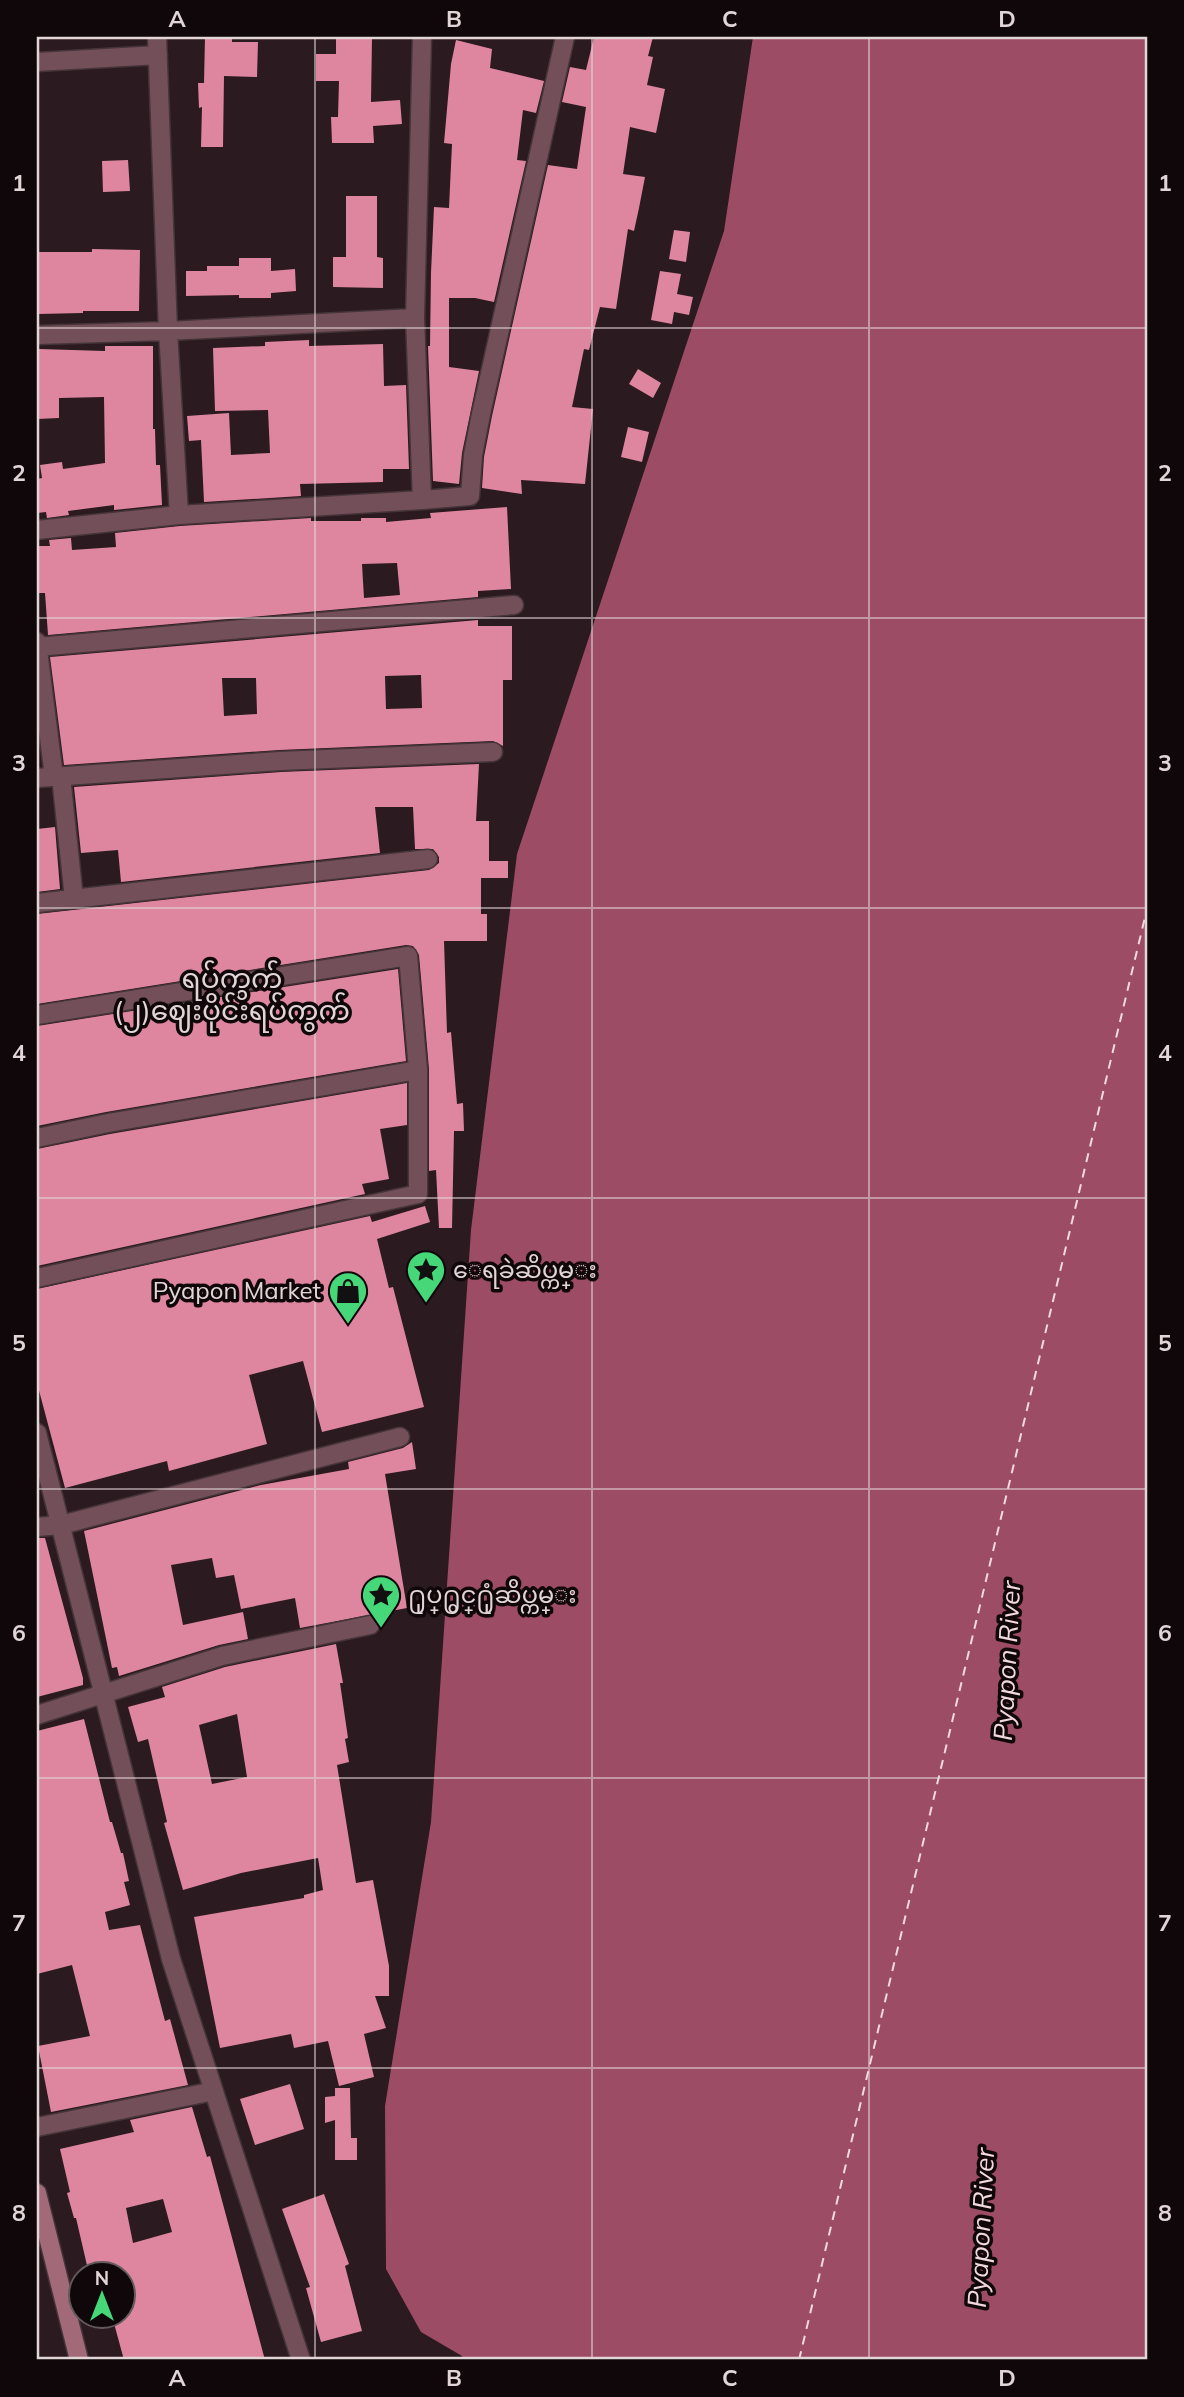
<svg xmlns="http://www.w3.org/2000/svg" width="1184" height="2397" viewBox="0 0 1184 2397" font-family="Mulish,'Noto Sans Myanmar',sans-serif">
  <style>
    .water { fill: #9d4c66 }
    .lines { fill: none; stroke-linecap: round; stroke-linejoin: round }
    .ferry { stroke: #f1d9df; stroke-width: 2; stroke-dasharray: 9 7; stroke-linecap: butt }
    .building { fill: #de86a0; fill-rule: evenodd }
    .minor-casing { stroke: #453439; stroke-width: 21 }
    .secondary-casing { stroke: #453439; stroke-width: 21 }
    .minor { stroke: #734f59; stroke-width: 18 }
    .secondary { stroke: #a26979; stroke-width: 18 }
    .grid { fill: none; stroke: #e2d5d8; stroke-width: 2; stroke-opacity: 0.55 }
    .labels { text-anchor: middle; stroke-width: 7; stroke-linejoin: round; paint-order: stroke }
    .poi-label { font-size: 24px; fill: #e2d5d8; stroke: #0f0709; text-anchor: start }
    .water-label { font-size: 26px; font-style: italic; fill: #f1d9df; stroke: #0f0709 }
    .quarter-label { font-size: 28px; fill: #e2d5d8; stroke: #0f0709 }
    .neatline { fill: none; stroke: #e2d5d8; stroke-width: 2.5 }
    .grid-label { font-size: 23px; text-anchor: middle; font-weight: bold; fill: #e2d5d8 }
  </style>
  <rect width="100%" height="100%" fill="#2b1a1f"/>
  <path class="water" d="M753,37H1147V2360H463L462,2356L421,2332L386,2269L385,2106L431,1822L471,1230L517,854L724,231Z"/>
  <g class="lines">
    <path class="ferry" d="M799,2360L1147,909"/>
  </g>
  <path class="building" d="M205,37H232V42H258L257,77L224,76L223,147H201L202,107L199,108L198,83H204Z
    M336,37H372L371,102L400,100L402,124L373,126L374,143H332L331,117H338L339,81H316V54H336Z
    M594,37H653L648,56L653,57L647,85L665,89L656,133L630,127L623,174L645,177L639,208L634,231L628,229L616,309L600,307L589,350L584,349L572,407L593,409L585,484L521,480L522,494L482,488L484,457L492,416L548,165L577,169L586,107L562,102L570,67L586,70Z
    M456,40L492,49L490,68L544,81L536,113L523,110L517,160L526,161L494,302L475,298H449V367L479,371L462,453L459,484L433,481L428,346H430L431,273L434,207L449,208L452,144L444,143L451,64Z
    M128,160L130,191L103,192L102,161Z
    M346,196H377V257L383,258V288L333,287V257H346Z
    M674,230L690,232L686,262L669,259Z
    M92,249L140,250L139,311H83V313L38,314L37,252H92Z
    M239,258H271V271L295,269L296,291L271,293V298H239V295L186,296V271H207V266H239Z
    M660,271L681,274L677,294L693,297L689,315L674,312L672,324L651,320Z
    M309,340V346L383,344L384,386L406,385L409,469H383V482L300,484L301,496L204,502L201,440L189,441L187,416L229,413L231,455L270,453L268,410L215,411L213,348L265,346V342Z
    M105,346H153V429H155L156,465H160L162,505L114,510V505L68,511L69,515L47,518L46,512L37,513V479L42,478L40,465L62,462L63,469L105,463L104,397L59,398V418L37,419L39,349L105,351Z
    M638,369L661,383L653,398L629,384Z
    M628,427L649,432L642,462L621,457Z
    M507,507L511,589L478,591V597L48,635L45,593H39L37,570H39L38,546H50L49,540L71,538L72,550L116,547L115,533L180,526L311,518V521H361V518H386V522L431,518L430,513ZM397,563L400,595L364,598L362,564Z
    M478,620V626H512V680H503V746L493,741L279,750L64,765L50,657ZM421,675L422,708L386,709L385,676ZM222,678H256L257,714L224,716Z
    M479,764L476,821H489V861H508V878H481V914H487V941H444L447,1033L451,1032L457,1104L463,1103L464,1131H454L452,1228H439L436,1170L429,1171V1069L419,955L413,946L406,945L37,1004V914L429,870L439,863V857L433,849H415L413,807H375L380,853L121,882L118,850L81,853L74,787L281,772Z
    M55,827L60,889L37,892V829Z
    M398,969L406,1061L106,1112L37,1126V1026Z
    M407,1083V1125L380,1129L389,1179L362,1184L365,1194L37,1266V1149L110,1134Z
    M425,1206L430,1222L377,1239L389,1288L393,1287L424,1407L322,1432L303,1361L249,1375L267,1444L169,1471L167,1461L65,1488L37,1383V1289L370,1216L372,1222Z
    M412,1442L416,1469L385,1474L407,1608L300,1628L295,1598L241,1609L234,1575L216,1578L212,1558L171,1565L183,1625L243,1612L248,1639L219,1645L119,1676L117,1667L112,1668L84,1531L261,1485L349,1469L348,1462L403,1448Z
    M37,1538H45L83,1678V1685L37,1697Z
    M336,1644L343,1683H340L348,1738L345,1739L349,1762L337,1765L356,1883L373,1880L389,1966V1996H375L386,2028L364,2034L374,2077L339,2086L328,2041L294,2048L291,2034L220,2048L194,1917L304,1898V1895L323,1890L318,1858L241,1873L183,1890L164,1823L167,1822L148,1739L138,1742L128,1707L165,1697L162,1687L225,1667ZM237,1714L247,1777L212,1784L199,1725Z
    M84,1719L110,1822H112L121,1853H123L129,1881L124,1882L130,1905L105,1912L109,1930L140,1925L165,2021L170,2019L188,2085L51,2112L38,2046L90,2036L72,1965L37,1974V1731Z
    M290,2084L304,2129L255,2145L240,2099Z
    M335,2088H350L351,2138H357V2160H335V2120L325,2123V2097L335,2096Z
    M192,2107L207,2157L210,2156L265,2360H124L112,2316H122V2274H89L76,2218H74L67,2193L70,2192L60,2149L134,2132L130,2120ZM163,2199L172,2232L133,2243L126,2208Z
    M324,2194L349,2264L345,2266L362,2331L321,2342L306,2288L310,2287L282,2209Z"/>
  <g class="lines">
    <g class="minor-casing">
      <path id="minor" d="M157,37L168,331L179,515
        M37,62L158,55
        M37,335L168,331L415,318
        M422,500L470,496L473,455L481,414L565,37
        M37,530L179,515L422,500L415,318L422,37
        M37,642L54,777
        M37,647L514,605
        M61,776L74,899
        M37,778L280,761L493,752
        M37,903L428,859
        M37,1015L408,956L418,1070V1194L37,1278
        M37,1138L108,1123L418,1070
        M37,1433L171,1959L301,2360
        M37,1527L61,1525L400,1437
        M37,1715L222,1656L370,1625
        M37,2127L214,2091"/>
    </g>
    <g class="secondary-casing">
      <path id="secondary" d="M37,2193L79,2360"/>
    </g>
    <use href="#minor" class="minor"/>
    <use href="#secondary" class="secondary"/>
  </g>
  <path class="grid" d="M315,37V2360M592,37V2360M869,37V2360M37,328H1147M37,618H1147M37,908H1147M37,1198H1147M37,1489H1147M37,1778H1147M37,2068H1147"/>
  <defs>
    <g id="sight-pin" transform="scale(2.0125)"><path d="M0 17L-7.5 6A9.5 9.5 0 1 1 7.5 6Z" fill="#46d779" stroke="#0f0709"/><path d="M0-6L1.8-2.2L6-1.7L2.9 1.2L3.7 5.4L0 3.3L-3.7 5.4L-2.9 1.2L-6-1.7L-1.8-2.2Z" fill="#111"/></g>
    <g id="shop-pin" transform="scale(2.0125)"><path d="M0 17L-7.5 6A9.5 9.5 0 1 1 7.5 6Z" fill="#46d779" stroke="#0f0709"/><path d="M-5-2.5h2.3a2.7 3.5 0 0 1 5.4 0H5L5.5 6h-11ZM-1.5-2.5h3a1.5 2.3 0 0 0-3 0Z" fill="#111"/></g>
  </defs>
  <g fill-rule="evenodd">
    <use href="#sight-pin" x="426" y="1270"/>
    <use href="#shop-pin" x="348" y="1291"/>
    <use href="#sight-pin" x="381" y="1595"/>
  </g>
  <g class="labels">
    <g class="poi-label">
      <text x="453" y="1278">ေရခဲဆိပ္ကမ္း</text>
      <text x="321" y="1299" text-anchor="end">Pyapon Market</text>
      <text x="408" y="1603">႐ုပ္႐ွင္႐ုံဆိပ္ကမ္း</text>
    </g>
    <g class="water-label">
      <text transform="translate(1007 1661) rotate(-87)" y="9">Pyapon River</text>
      <text transform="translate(981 2228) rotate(-87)" y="9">Pyapon River</text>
    </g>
    <g class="quarter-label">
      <text x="232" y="988">ရပ်ကွက်<tspan x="232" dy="32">(၂)ဈေးပိုင်းရပ်ကွက်</tspan></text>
    </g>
  </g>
  <rect width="1184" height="2397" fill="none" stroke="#0f0709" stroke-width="77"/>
  <g transform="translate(102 2295)"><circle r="33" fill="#0f0709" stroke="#63595c" stroke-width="2"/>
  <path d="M0-5L12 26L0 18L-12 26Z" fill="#46d779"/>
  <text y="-10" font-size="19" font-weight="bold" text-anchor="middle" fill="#e2d5d8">N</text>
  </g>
  <rect x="38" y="38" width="1108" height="2320" class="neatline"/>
  <g class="grid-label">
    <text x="177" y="27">A</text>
    <text x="454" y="27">B</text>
    <text x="730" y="27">C</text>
    <text x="1007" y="27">D</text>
    <text x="19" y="191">1</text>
    <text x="1165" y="191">1</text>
    <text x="19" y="481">2</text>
    <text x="1165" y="481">2</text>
    <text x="19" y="771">3</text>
    <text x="1165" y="771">3</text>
    <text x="19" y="1061">4</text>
    <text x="1165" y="1061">4</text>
    <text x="19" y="1351">5</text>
    <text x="1165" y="1351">5</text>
    <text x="19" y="1641">6</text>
    <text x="1165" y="1641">6</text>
    <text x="19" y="1931">7</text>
    <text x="1165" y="1931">7</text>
    <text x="19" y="2221">8</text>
    <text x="1165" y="2221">8</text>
    <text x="177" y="2386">A</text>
    <text x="454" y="2386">B</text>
    <text x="730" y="2386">C</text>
    <text x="1007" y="2386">D</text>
  </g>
</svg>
